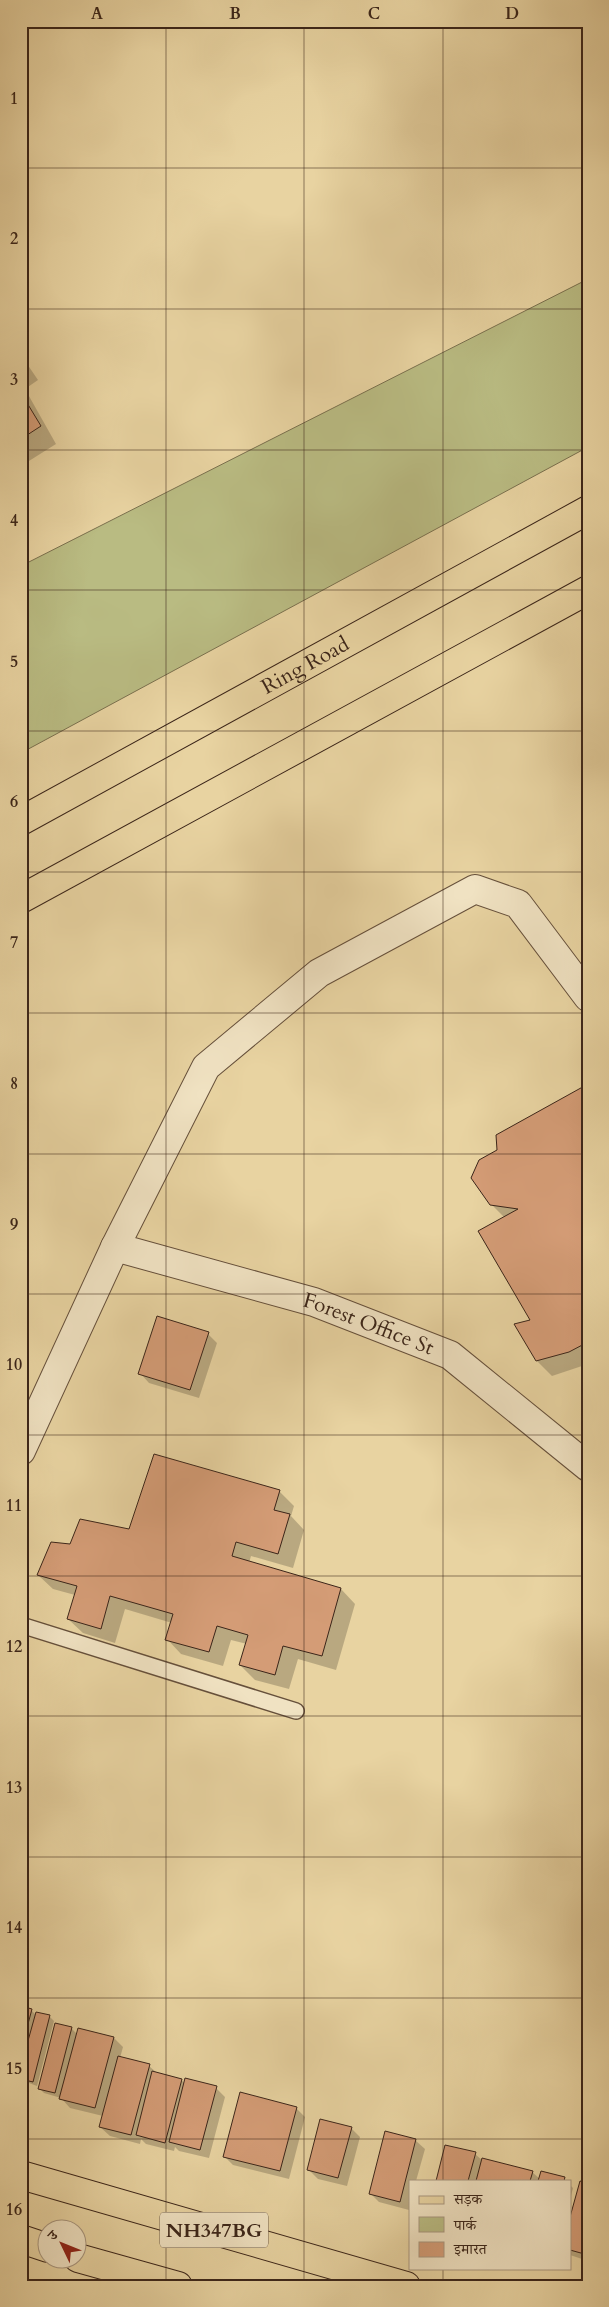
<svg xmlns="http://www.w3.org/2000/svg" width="609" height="2307" viewBox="0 0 609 2307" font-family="Cardo,'Noto Serif Devanagari',serif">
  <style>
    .green { fill: #b9bb82; stroke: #7a704e }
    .shadow { fill: #0003 }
    .building { fill: #d49c76; stroke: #3b2519 }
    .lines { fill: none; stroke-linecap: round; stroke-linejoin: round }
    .service-casing { stroke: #66503b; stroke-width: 18 }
    .minor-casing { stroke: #66503b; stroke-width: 30 }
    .primary-casing { stroke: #3b2519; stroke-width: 30 }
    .trunk-casing { stroke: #3b2519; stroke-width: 30 }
    .service { stroke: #f0e2c2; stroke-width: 15 }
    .minor { stroke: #f0e2c2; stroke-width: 28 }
    .primary { stroke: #e8d3a1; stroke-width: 28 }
    .trunk { stroke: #e8d3a1; stroke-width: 28 }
    .grid { fill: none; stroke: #3b2519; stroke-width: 1; stroke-opacity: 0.55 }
    .labels { text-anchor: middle; stroke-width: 4; stroke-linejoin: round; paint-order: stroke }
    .shield { fill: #f0e2c2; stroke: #715e4c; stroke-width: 1 }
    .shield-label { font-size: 20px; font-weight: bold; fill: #3b2519 }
    .street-label { font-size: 21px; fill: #3b2519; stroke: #f0e2c2 }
    .neatline { fill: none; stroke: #3b2519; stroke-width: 2 }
    .grid-label { font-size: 16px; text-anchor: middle; font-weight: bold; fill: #3b2519 }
  </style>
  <rect width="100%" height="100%" fill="#e8d3a1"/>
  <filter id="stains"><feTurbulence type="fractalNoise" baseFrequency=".004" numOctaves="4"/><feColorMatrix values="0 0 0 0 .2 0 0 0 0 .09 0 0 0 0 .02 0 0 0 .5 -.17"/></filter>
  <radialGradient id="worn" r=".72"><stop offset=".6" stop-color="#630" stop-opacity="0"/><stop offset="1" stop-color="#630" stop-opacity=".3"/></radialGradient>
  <path class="green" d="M588,279V447L21,753V566Z"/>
  <path class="shadow" d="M21,355L38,380L25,389L56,444L21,466Z
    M588,1085V1364L552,1376L537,1361L516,1325L532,1321L505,1218L491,1204L498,1151Z
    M208,1334L217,1343L199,1398L149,1383L140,1373Z
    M279,1491L294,1506L291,1516L304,1530L293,1568L251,1556L249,1563L341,1589L355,1604L336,1670L298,1659L289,1689L255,1680L240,1665L247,1644L231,1640L223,1666L181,1654L167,1639L172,1623L125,1609L115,1643L83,1633L68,1619L75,1595L53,1589L38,1575L70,1546Z
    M21,2008L31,2010L36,2015L50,2017L54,2021L37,2086L21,2080Z
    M71,2028L78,2035L114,2038L123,2047L120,2058L149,2066L157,2073L181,2080L185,2083L216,2088L225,2097L209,2158L179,2151L175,2147L174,2151L146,2144L141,2139L140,2144L110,2136L100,2127L103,2116L70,2108L61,2098L44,2093L40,2089Z
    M296,2108L305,2117L289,2179L233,2165L224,2156Z
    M351,2128L360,2137L347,2186L318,2179L309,2170Z
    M415,2140L425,2149L416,2181H410L409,2210L379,2202L370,2193Z
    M475,2154L483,2161L532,2172L540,2179H564L566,2181H437Z
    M588,2184V2261L570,2255V2222Z
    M570,2185L573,2188L570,2200Z"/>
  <path class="building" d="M21,393L41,426L21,439Z
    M588,1084V1342L569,1352L536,1361L514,1324L530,1320L478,1231L518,1209L490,1205L471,1178L479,1160L497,1150L496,1135Z
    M157,1316L209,1332L190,1390L138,1374Z
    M154,1454L280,1490L274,1510L290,1514L278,1554L236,1542L232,1556L341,1588L322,1656L283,1646L275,1675L239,1665L248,1635L217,1626L209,1652L165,1640L173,1614L110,1596L101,1629L67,1619L77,1586L37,1575L51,1542L70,1544L80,1519L129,1529Z
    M21,2006L32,2009L21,2050Z
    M36,2012L50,2015L33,2082L21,2079V2066Z
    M55,2023L72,2027L55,2093L38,2089Z
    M78,2028L114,2037L95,2108L59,2099Z
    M118,2056L150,2064L131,2135L99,2127Z
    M152,2071L182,2079L165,2143L136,2135Z
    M185,2078L217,2086L200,2150L169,2142Z
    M240,2092L297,2107L280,2171L223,2157Z
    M320,2119L352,2127L338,2178L307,2170Z
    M385,2131L416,2139L400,2202L369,2194Z
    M445,2145L476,2152L468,2181H436Z
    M482,2158L533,2171L530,2181H476Z
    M541,2171L565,2177L564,2181H538Z
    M580,2181L588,2183V2255L570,2250V2217Z"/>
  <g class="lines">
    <g class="service-casing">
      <path id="service" d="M21,1625L296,1711"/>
    </g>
    <g class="minor-casing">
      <g id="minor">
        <path id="s1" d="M115,1247L314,1302L450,1355L588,1467"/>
        <path d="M21,1451L115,1247L206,1067L319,973L475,889L518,904L588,997"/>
      </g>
    </g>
    <g class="primary-casing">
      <path id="primary" d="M21,2175L406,2286
        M21,2239L48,2248
        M78,2258L178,2286"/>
    </g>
    <g class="trunk-casing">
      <g id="trunk">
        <path id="s2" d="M21,821L588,510"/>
        <path d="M21,899L588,590"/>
      </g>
    </g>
    <use href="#service" class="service"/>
    <use href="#minor" class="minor"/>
    <use href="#primary" class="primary"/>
    <use href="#trunk" class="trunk"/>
  </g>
  <path class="grid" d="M166,21V2286M304,21V2286M443,21V2181M21,168H588M21,309H588M21,450H588M21,590H588M21,731H588M21,872H588M21,1013H588M21,1154H588M21,1294H588M21,1435H588M21,1576H588M21,1716H588M21,1857H588M21,1998H588M21,2139H588M443,2268V2286"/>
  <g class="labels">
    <rect class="shield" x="160" y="2212.5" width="108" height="35" rx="4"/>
    <g class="shield-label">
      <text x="214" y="2237">NH347BG</text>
    </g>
    <g class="street-label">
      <text dy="7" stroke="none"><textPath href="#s2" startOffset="324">Ring Road</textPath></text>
      <text dy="7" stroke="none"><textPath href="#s1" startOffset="265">Forest Office St</textPath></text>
    </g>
  </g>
  <rect width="609" height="2307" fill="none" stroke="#e8d3a1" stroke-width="55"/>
  <rect x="409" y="2180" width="162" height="90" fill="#f0e2c2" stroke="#a8967e"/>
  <rect x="419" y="2196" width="25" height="8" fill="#e8d3a1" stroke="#a8967e"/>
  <text x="454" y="2204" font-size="15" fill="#3b2519">सड़क</text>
  <rect x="419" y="2217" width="25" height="15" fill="#b9bb82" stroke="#a8967e"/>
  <text x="454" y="2230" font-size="15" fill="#3b2519">पार्क</text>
  <rect x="419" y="2242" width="25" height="15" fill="#d49c76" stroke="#a8967e"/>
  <text x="454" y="2254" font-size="15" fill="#3b2519">इमारत</text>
  <g transform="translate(62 2244) rotate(313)"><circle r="24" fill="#f0e2c2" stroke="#a8967e"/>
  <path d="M0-4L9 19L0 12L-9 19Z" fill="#8f2418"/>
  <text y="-8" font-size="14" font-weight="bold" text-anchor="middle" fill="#3b2519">उ</text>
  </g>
  <rect x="28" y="28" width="554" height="2252" class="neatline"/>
  <g class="grid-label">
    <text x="97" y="19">A</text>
    <text x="235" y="19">B</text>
    <text x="374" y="19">C</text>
    <text x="512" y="19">D</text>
    <text x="14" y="104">1</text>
    <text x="14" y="244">2</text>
    <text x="14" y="385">3</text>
    <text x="14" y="526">4</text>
    <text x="14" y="667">5</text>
    <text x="14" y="807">6</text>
    <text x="14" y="948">7</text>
    <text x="14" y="1089">8</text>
    <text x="14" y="1230">9</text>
    <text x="14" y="1370">10</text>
    <text x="14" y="1511">11</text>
    <text x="14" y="1652">12</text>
    <text x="14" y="1793">13</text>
    <text x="14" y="1933">14</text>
    <text x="14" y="2074">15</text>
    <text x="14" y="2215">16</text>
  </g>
  <rect width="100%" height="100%" filter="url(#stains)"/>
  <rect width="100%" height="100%" fill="url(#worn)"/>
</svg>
